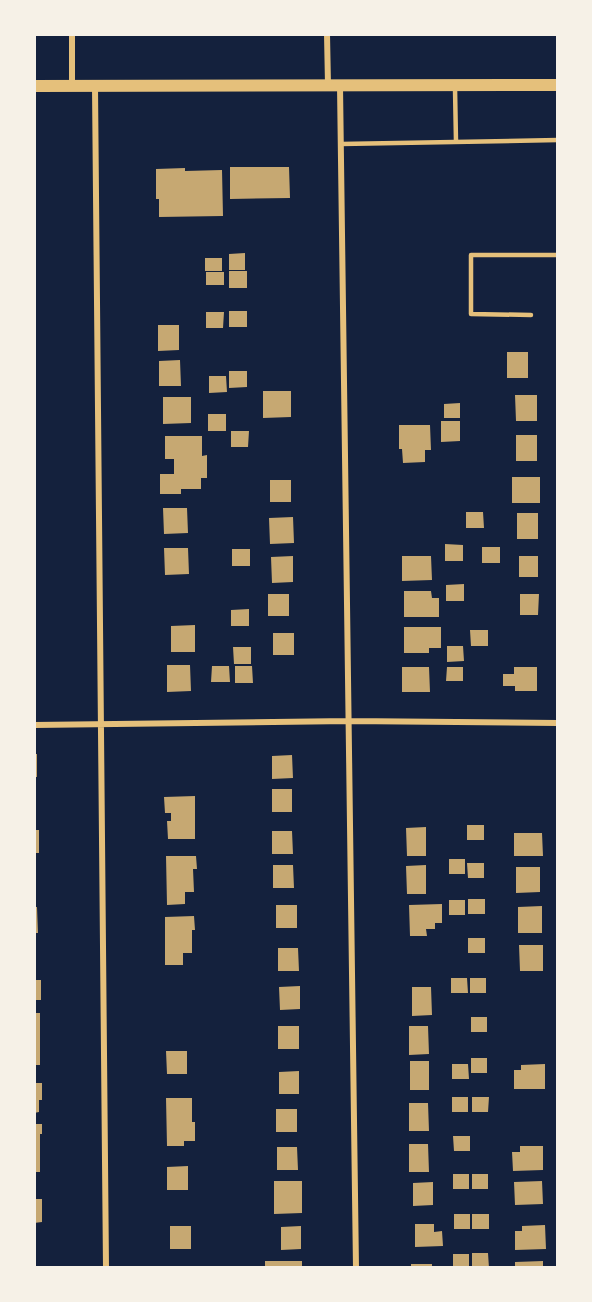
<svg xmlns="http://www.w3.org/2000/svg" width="592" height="1302" viewBox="0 0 592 1302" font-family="'Space Grotesk',sans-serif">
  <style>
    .building { fill: #c6a872 }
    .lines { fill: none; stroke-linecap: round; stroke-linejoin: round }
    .service { stroke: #e5c07b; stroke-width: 4.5 }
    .minor { stroke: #e5c07b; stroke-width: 6 }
    .secondary { stroke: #e5c07b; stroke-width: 12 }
  </style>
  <rect width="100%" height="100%" fill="#14213d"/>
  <path class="building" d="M230,167H289L290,198L230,199Z
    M185,168V171L222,170L223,216L159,217V199H156V169Z
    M245,253V270H229V254Z
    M205,258H222V271H205Z
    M229,271H247V288H229Z
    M206,272H224V285H206Z
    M229,311H247V327H229Z
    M206,312H224L223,328H206Z
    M158,325H179V350L158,351Z
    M507,352H528V378H507Z
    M180,360L181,386H159V361Z
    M229,371H247V387L229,388Z
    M209,376H226L227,392L209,393Z
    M263,391H291V417L263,418Z
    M515,395H537V421H516Z
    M163,397H191V423L163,424Z
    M460,403V418H444V404Z
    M208,414H226V431H208Z
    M441,421H460V441L441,442Z
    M399,425H430L431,450H425V462L403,463L402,449H399Z
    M231,431H249L248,447H231Z
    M516,435H537V461H516Z
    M165,436H202V456L207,455V478H201V489H181V494H160V474H174V459H165Z
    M512,477H540V503H512Z
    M270,480H291V502H270Z
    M163,508H187L188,533L164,534Z
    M466,512H483L484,528H466Z
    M517,513H538V539H517Z
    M293,517L294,543L270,544L269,518Z
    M445,544L463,545V561H445Z
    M482,547H500V563H482Z
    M164,548H188L189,574L165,575Z
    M232,549H250V566H232Z
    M293,556V582L272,583L271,557Z
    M402,556H431L432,580L402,581Z
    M519,556H538V577H519Z
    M464,584V601H446V585Z
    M404,591H431L432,598H439V617H404Z
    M268,594H289V616H268Z
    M520,594H539L538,615H520Z
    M249,609V626H231V610Z
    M195,625V652H171V626Z
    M404,627H441V648H429V653H404Z
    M470,630H488V646H471Z
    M273,633H294V655H273Z
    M447,646H463L464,661L447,662Z
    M233,647H251V664H234Z
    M167,665H190L191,691L167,692Z
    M212,666H229L230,682H211Z
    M235,666H252L253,683H235Z
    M402,667H429L430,692H402Z
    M447,667H463V681H446Z
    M514,667H537V691H515V686H503V674H514Z
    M34,754H37V777H34Z
    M292,755L293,778L272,779V756Z
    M272,789H292V812H272Z
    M195,796V839H168L167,821H171V813H165L164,797Z
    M467,825H484V840H467Z
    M426,827V856H407L406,828Z
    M34,830H39V853H34Z
    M272,831H292L293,854H272Z
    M514,833H542L543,856H514Z
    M166,856H196L197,869H193L194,892H185V904L167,905Z
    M449,859H465V874H449Z
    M467,863H484V878H468Z
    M273,865H293L294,888H273Z
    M426,865V894H407L406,866Z
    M516,867H540V892L516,893Z
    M468,899H485V914H468Z
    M449,900H465V915H449Z
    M442,904V923H435V929H426L427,936H410L409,905Z
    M276,905H297V928H276Z
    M542,906V933H518V907Z
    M34,907H37L38,933H34Z
    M194,916L195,930H192V953H183V965H165V917Z
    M468,938H485V953H468Z
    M519,945H543V971H520Z
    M278,948H298L299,971H278Z
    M451,978H467L468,993H451Z
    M470,978H486V993H470Z
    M34,980H41V1000H34Z
    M300,986V1009L280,1010L279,987Z
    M412,987H431L432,1015L412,1016Z
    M34,1013H40V1065H34Z
    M471,1017H487V1032H471Z
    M278,1026H299V1049H278Z
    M409,1026H428L429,1054L409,1055Z
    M166,1051H187V1074H167Z
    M471,1058H487V1073H471Z
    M410,1061H429V1090H410Z
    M452,1064H468L469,1079H452Z
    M545,1064V1089H514V1070H521V1065Z
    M299,1071V1094H279V1072Z
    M34,1083H42V1100H39V1112L34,1113Z
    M452,1097H468V1112H452Z
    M472,1097H489L488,1112H472Z
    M166,1098H192V1122H195V1141H184V1146H167Z
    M409,1103H428L429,1131H409Z
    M276,1109H297V1132H276Z
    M34,1124H42V1134H40V1172H34Z
    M453,1136H470V1151H454Z
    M409,1144H428L429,1172H409Z
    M520,1146H543V1170L513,1171L512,1152H520Z
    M277,1147H297L298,1170H277Z
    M188,1166V1190H167V1167Z
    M453,1174H469V1189H453Z
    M472,1174H488V1189H472Z
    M274,1181H302V1213L274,1214Z
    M542,1181L543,1204L515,1205L514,1182Z
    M433,1182V1205L413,1206V1183Z
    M34,1199H42V1222L34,1223Z
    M454,1214H470V1229H454Z
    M472,1214H489V1229H472Z
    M415,1224H434V1232L442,1231L443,1246L415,1247Z
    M545,1225L546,1249L515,1250V1231H522V1226Z
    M170,1226H191V1249H170Z
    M301,1226V1249L281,1250V1227Z
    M472,1253H488L489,1268H472Z
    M453,1254H469V1268H453Z
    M265,1261H302V1268H265Z
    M543,1261V1268H515V1262Z
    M411,1264H432V1268H411Z"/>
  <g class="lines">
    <path class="service" d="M455,88L456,142
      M341,144L558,140
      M531,315L471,314V255H558"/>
    <path class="minor" d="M72,34V86
      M327,34L328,85
      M340,86L356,1268
      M95,87L106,1268
      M34,725L349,721L558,723"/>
    <path class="secondary" d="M34,86L558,85"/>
  </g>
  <rect width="592" height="1302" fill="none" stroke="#f6f1e7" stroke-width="72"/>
</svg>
